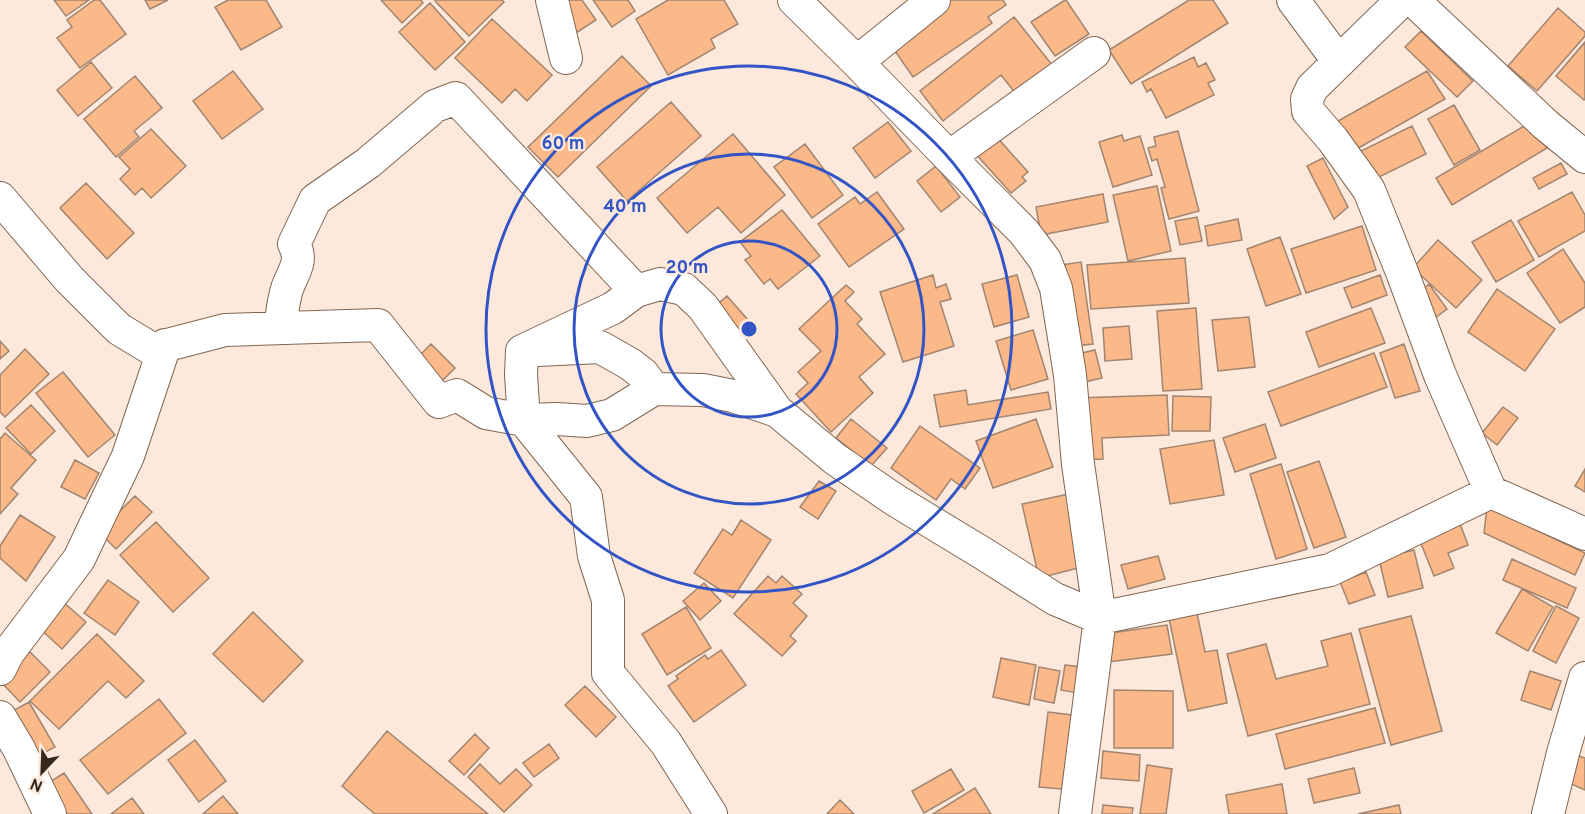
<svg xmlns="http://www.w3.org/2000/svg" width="1585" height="814" viewBox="0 0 1585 814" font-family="Overpass,sans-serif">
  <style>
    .building { fill: #fbb888; stroke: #a28570; stroke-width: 1.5 }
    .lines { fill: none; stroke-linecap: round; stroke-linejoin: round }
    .minor-casing { stroke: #816652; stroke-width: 34 }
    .minor { stroke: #fff; stroke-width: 32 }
    .ring { fill: none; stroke: #3354c5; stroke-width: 3 }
    .centre { fill: #3354c5; stroke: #fce9db; stroke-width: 3 }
    .ring-label { font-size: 18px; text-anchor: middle; font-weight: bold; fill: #3354c5; stroke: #fce9db; stroke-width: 4.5; stroke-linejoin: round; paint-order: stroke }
  </style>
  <rect width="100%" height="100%" fill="#fce9db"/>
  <path class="building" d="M54,0H89L66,16Z
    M94,0H100L126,34L80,68L57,38L72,27L67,20Z
    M145,0H168L150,9Z
    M228,0H266L282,27L241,50L215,7Z
    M381,0H421L423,3L402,23Z
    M436,0H502L504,2L469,36L435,1Z
    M560,0H582L596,20L576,33Z
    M593,0H628L635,11L612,27Z
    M668,0H724L738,24L711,39L715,48L668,75L636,19Z
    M948,0H1003L1006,5L988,17L992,23L913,77L888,41Z
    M1065,0H1066L1089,34L1055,56L1031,22Z
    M1189,0H1213L1228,23L1131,84L1109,50Z
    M430,3L465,42L435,70L399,32Z
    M1558,8L1585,32V36L1537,91L1508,66Z
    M1014,17L1053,66L1016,94L1001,75L943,121L920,91Z
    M492,19L552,75L527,101L515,89L502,103L455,58Z
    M1421,31L1473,81L1457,97L1405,47Z
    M1585,42V99L1584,100L1556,76Z
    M622,56L651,86L558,177L528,147Z
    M1194,57L1198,67L1206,63L1215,80L1208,83L1214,95L1166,118L1151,89L1147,92L1142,82Z
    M91,62L112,88L78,116L57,90Z
    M233,71L263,109L222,139L193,101Z
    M1427,71L1445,99L1355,150L1338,121Z
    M135,76L162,108L134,131L139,137L116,157L84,119Z
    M671,102L701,136L627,201L597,167Z
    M1454,105L1480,150L1454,165L1428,119Z
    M888,122L911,151L875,178L853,148Z
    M1531,122L1547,148L1452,205L1436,178Z
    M1412,126L1426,154L1373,180L1359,152Z
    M151,129L186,166L151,198L142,188L135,195L120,179L130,169L119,157Z
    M1178,131L1199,211L1169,219L1161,188L1165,187L1157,159L1152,161L1148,148L1156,146L1154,137Z
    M733,134L785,195L741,233L718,207L687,233L657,198Z
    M994,134L1028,172L1022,177L1026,181L1011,193L974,152Z
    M1122,135L1124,141L1140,136L1152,175L1113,187L1099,142Z
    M805,144L843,195L812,218L774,167Z
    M1323,158L1348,207L1334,219L1307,166Z
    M1561,163L1567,174L1539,189L1533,178Z
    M936,166L960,197L941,212L917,181Z
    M86,183L134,233L107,259L60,208Z
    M1157,186L1171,251L1128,261L1113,195Z
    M877,192L904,229L849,267L818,224L855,197L860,204Z
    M1572,192L1585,215V231L1539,257L1518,221Z
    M1103,194L1108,222L1041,235L1036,207Z
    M782,210L820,256L778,289L770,279L764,284L745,260L751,256L740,242Z
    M1197,217L1202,241L1180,245L1175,221Z
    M1238,219L1242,240L1208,246L1205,226Z
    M1511,220L1534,260L1496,282L1472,242Z
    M1362,226L1376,270L1306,293L1291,249Z
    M1280,237L1301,294L1266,306L1247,249Z
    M1438,240L1482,280L1456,308L1413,268Z
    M1563,249L1585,283V307L1560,323L1527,273Z
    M1185,258L1189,303L1091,309L1087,265Z
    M1081,262L1093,344L1067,347L1055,266Z
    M933,275L936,288L946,284L951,299L940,302L954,346L903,362L880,292Z
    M1017,275L1029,317L994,327L982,284Z
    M1380,275L1387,295L1352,308L1344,288Z
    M1429,284L1447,309L1435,318L1417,294Z
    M846,285L854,292L845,301L862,319L857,324L885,354L859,377L873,393L831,432L796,394L808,383L798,372L821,351L799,329Z
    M1497,289L1555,329L1525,371L1468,332Z
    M727,296L748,320L732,333L712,309Z
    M1196,308L1202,389L1163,391L1157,311Z
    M1371,308L1385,343L1319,367L1306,332Z
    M1249,317L1255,367L1218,371L1212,320Z
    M1129,326L1132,359L1105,361L1103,328Z
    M1033,330L1048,379L1011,390L996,341Z
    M0,341L9,351L0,359Z
    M431,344L455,368L438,385L414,361Z
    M1404,344L1420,391L1395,398L1380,353Z
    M25,349L49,374L5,417L0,412V375Z
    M1095,350L1102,378L1080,383L1073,355Z
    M1374,353L1387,387L1281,426L1268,392Z
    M63,372L115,435L88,457L36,393Z
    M966,390L968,405L1048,392L1051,409L940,427L934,395Z
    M1167,395L1169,435L1102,438L1103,459L1079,460L1076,398Z
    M1173,396L1211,397L1210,431H1172Z
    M31,405L55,431L31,454L6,428Z
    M1503,407L1518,418L1497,445L1482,433Z
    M851,419L887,448L871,466L836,438Z
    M1036,419L1053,467L993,488L976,441Z
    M1265,424L1276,458L1235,472L1223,438Z
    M920,426L980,468L965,489L951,479L936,500L891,468Z
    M5,433L36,460L11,488L18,494L0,514V439Z
    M1214,440L1224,495L1170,504L1160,449Z
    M75,460L99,473L85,499L61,487Z
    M1319,461L1346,537L1314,548L1287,472Z
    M1281,464L1307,549L1276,559L1250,474Z
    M1585,469V492L1575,486Z
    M819,481L836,491L818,519L800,507Z
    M1069,494L1086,566L1039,578L1022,504Z
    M135,496L152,512L116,549L99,532Z
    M1487,507L1585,553L1575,575L1484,533Z
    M20,515L55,537L26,581L0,558V546Z
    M741,520L771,540L733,598L694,573L723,529L732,535Z
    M1459,521L1468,545L1448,553L1454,568L1434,576L1418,536Z
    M156,522L209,578L173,612L120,555Z
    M1414,550L1423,588L1388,597L1379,559Z
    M1158,556L1165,579L1128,589L1121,565Z
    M1512,559L1576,588L1567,608L1503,580Z
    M1366,572L1375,595L1349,604L1340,582Z
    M768,576L776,583L782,576L802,594L793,603L807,616L790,636L796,641L782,656L734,614Z
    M108,580L139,602L115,635L84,613Z
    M704,583L721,601L700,620L683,601Z
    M1522,589L1553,607L1528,651L1496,633Z
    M62,601L86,622L62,649L38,627Z
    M1556,606L1579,618L1556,663L1533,651Z
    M686,607L711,648L667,675L642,634Z
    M253,612L303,661L263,702L213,654Z
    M1197,613L1205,652L1217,650L1227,703L1188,711L1169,618Z
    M1411,616L1442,731L1391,745L1359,629Z
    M1167,625L1172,654L1108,662L1104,634Z
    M1351,633L1370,704L1248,736L1227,654L1266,644L1276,679L1328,666L1321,641Z
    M97,634L144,681L126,698L108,681L59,729L30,701Z
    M721,650L746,685L694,722L668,686L678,679L676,676L705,655L708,659Z
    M29,651L50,672L20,702L0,681Z
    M1001,658L1036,665L1029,705L993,697Z
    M1065,665L1082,667L1078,693L1061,690Z
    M1039,667L1060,671L1054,703L1034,699Z
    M1530,671L1561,681L1551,710L1521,700Z
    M585,686L616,717L596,737L565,705Z
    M1114,690L1173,691V748H1114Z
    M159,699L186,733L108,794L80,760Z
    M29,702L55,747L34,758L9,713Z
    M1375,708L1385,743L1285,769L1276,734Z
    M1048,712L1072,715L1062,789L1039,787Z
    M387,731L488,814H375L342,786Z
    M475,734L489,748L464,775L449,761Z
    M195,740L226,781L199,802L168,760Z
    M549,744L559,758L534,777L523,763Z
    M1103,751L1140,755L1139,781L1101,778Z
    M1576,755L1585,758V790L1565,781Z
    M480,764L500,784L516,769L532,785L504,812L468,777Z
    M1147,765L1172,769L1166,814H1140Z
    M1354,768L1360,793L1314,803L1308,779Z
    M951,769L964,790L924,813L912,791Z
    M64,773L92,814H65L45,785Z
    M1282,784L1287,814H1229L1226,795Z
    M975,788L991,814H933Z
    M223,796L238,814H203Z
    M132,798L144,814H111Z
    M840,800L854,814H827Z
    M1103,805L1133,808L1132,814H1102Z
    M1399,805L1401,814H1358Z"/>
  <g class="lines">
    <g class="minor-casing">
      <path id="minor" d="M552,0L566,58
        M794,0L857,62L949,157L1024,232L1045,260L1056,288L1070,375L1078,464L1100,618L1075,814
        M1293,0L1339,62
        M1402,0L1312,88L1307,99L1308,111L1333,140L1369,190L1402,272L1440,375L1491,492L1585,534
        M1413,0L1546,125L1585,157
        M857,62L934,0
        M949,157L1094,53
        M0,198L69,279L119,329L152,349L225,330L378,325L439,402L457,395L486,413L524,420L557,419L587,421L612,415L654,389L703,390L733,396L777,411
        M280,328C282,316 283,301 287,289C292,273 304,262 294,244L315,200L368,163L435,106L456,98L636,291
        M538,350L600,347L630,364L643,374L654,389
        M522,351L613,308L636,291L660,284L684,289L703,307L777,411L835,459L895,500L984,554L1055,599L1100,618L1330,570L1491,492
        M522,351L521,375L524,420L586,497L594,556L608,600V673L666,743L711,814
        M0,669L8,653L79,559L128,456L165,345
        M0,717L19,749L50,814
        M1548,814L1563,753L1585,678"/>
    </g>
    <use href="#minor" class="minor"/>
  </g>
  <g class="ring">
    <circle cx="749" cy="329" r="88"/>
    <circle cx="749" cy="329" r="175"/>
    <circle cx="749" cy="329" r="263"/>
  </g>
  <circle cx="749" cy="329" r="9" class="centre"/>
  <g class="ring-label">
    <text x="563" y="149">60 m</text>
    <text x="625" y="212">40 m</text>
    <text x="687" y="273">20 m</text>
  </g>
  <g transform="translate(42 772) rotate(203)" stroke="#fce9db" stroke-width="4.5" paint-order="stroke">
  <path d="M0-4.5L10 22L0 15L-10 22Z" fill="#33271e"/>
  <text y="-9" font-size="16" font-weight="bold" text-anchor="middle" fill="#33271e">N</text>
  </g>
</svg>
